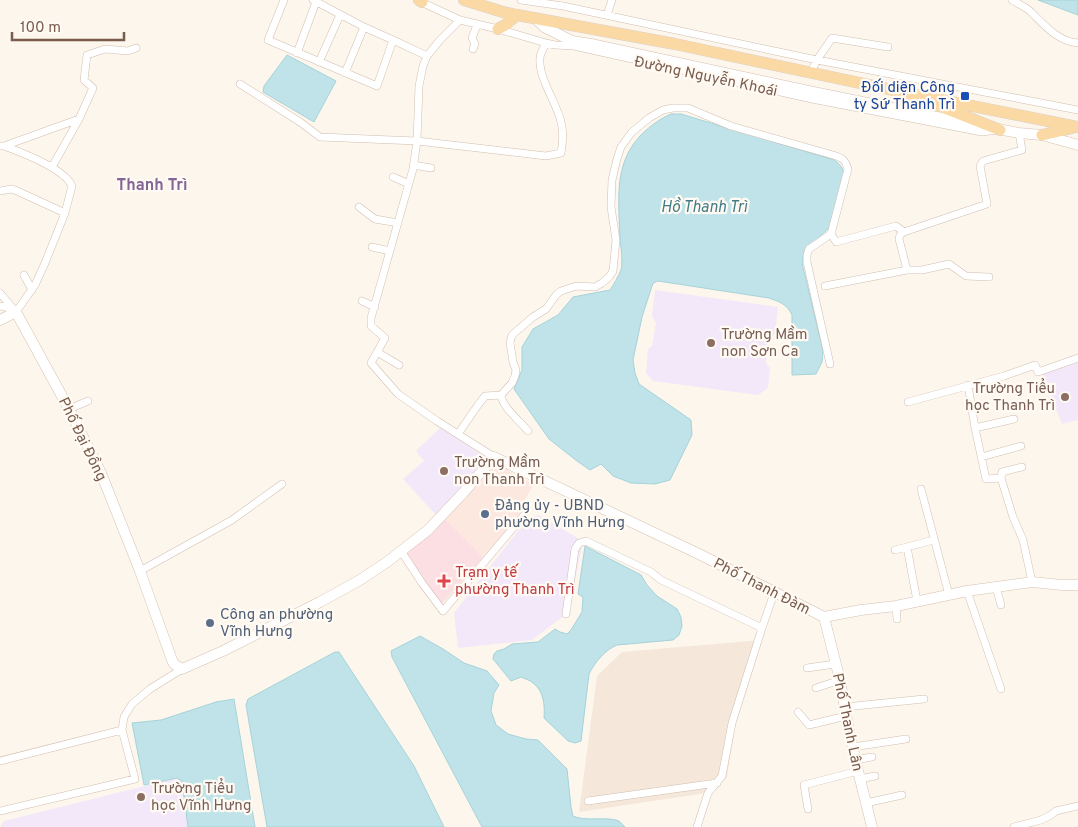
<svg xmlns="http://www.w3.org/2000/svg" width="1078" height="827" viewBox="0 0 1078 827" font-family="Overpass,sans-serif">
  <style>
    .residential { fill: #f5e8da }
    .commercial { fill: #fde8e0 }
    .education { fill: #f3e8fa }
    .medical { fill: #fbdfe3 }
    .water { fill: #bfe3e8; stroke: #a5d3da }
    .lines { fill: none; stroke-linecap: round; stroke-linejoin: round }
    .street-casing { stroke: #d1beb0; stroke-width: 8 }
    .secondary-casing { stroke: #d6c0b0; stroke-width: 11 }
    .primary-casing { stroke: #dad1cd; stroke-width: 12 }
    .street { stroke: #fff; stroke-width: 7 }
    .secondary { stroke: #fff; stroke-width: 10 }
    .primary { stroke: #fbd9a5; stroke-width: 11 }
    .transit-dot { fill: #1a4fb4; stroke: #fffaf3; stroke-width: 2 }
    .education-dot { fill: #8d6e63; stroke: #fffaf3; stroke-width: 2 }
    .service-dot { fill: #5c6f8a; stroke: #fffaf3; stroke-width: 2 }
    .health-dot { fill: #e0444e; stroke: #fffaf3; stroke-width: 2 }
    .labels { text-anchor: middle; stroke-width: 4.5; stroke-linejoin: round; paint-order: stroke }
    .street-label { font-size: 15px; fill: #7a5c4d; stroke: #fffaf3 }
    .transit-label { font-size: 15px; fill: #164399; stroke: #fffaf3; text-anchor: end }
    .education-label { font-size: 15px; fill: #785e54; stroke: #fffaf3; text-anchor: start }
    .service-label { font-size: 15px; fill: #4e5e75; stroke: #fffaf3; text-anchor: start }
    .health-label { font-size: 15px; fill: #be3a42; stroke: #fffaf3; text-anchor: start }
    .neighbourhood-label { font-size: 16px; font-weight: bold; fill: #846695; stroke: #fffaf3 }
    .water-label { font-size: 16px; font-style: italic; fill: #437c86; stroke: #fffaf3 }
  </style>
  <rect width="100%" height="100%" fill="#fdf6ec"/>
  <path class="residential" d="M761,640L736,721L727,777L713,792L579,812L597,676L622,652Z"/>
  <path class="commercial" d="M496,464L534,484L521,506L525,509L483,557L445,519Z"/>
  <path class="education" d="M655,290L778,307L775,334L769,340L766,363L770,368L768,388L758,395L653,381L646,373L648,349L652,346L656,323L652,316Z
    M1078,362V420L1062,424L1042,373Z
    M442,426L480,454L484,461L483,464L436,515L403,479L424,461L416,451Z
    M538,515L583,541L569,612L532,640L458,648L454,613L528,518Z
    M177,778L182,781L188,827H1V825L4,821Z"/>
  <path class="medical" d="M445,519L483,557L441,605L406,553Z"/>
  <path class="water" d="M1038,0H1078V15Z
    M287,55L336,81L314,122L263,92L264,86Z
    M671,114H681L834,160C840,164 843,168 844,175L831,223L828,229L804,251L802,263L823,351L822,362L816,374L792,375V315C787,304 780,302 769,298L658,281L653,283L642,317L633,360L635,373L639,384L691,420L692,435L670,480L655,484L631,483L613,476L601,464L590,470L577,461L549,439L514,389L522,370V347L533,329L558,315L573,297L610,290C614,284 618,277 621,270C623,262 621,247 620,239C619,202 613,165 640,136C649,127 659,119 671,114Z
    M585,546L641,575L647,585L657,596L677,609L681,617L682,626L679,635L673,640L617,645C605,650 595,662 589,674L581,741L575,743L568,741L544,718C545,706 544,691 533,683C530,680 525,679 521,677L511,681L493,659L494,654L497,651L504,649L512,644L538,642L555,629L560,632L567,634L571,630L582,612L583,597L578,594Z
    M420,636L443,649L464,663L487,671L499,685L494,693L491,711L496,725L508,734L526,739L538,740L567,769L571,807L573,816C585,822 607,816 619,821C621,823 623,825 625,827H482L392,657L391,651Z
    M335,652H339L414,766L444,827H267L246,705L248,699Z
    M234,699L255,827H188L182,781L177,778L144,785L132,723L161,720L216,702Z"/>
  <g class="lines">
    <g class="street-casing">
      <path id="street" d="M284,0L268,40L377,86L393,40
        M313,0L364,27L393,40L427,56
        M521,0L563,6L817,60L1078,110
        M1012,0C1018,4 1027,7 1032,13C1045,26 1059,42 1078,43
        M419,1L460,20L498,29L546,43L555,45L574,46L812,99L982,132L997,130
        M607,15L612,0
        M460,20L440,40L427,56L423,66L419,86L417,141L413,169L371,318V326L385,338L371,363L398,394L437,421L494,457
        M473,49L475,44L472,38L477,25
        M297,53L316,2
        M319,62L340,15
        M345,73L364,27
        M810,73L817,60L832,38L888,47
        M240,84L300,122L320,137L417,141L546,156L561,153C563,142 564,133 561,122C557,103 538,78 540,58C540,53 544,48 546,43
        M0,146H4C22,153 64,168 72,186L65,213L45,263L35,285L16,312L0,293
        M4,146L79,119
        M413,165L431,168
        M52,167L79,119L93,88L84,80L87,55L105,49L128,51L136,48
        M393,177L409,184
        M0,191L11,189L15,190L65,213
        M359,207L375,219L398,223
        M831,234L836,242L896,226L904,232
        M372,247L390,251
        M907,270L899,239L900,235L904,232L987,204L980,166L983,161L1022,150L1019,133
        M24,275L32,290
        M825,286L907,270H922L949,264L966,276L989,277
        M362,301L375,307
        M0,306L14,309
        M377,352L399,365
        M968,385L975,428L986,479L1001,478
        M908,402L1004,376L1035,365L1038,372L1078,358
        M69,409L88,401
        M975,428L1014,419
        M528,431C520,421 502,407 501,395L512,383L515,376L516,370L513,362L510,343L512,335L533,317L546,309L556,295L561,291L576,286L595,287L602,283L609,277L613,271L616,240L611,207L612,180L617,159L621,147L632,132L649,118L663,110L673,108H688L731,126L833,155C842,158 845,159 848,169L831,234L809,249L807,255V262L830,364
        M458,434L478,405L485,396L501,395
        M981,457L1021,446
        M1022,467L1002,472L1001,478L1013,517L1023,540L1032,582
        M921,489L949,595
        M907,547L917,601
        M895,550L934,540
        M401,551L422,583L443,611L524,515
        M140,571L232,520L282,484
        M996,587L1001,605
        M967,591L1001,689
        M896,606L897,619
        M566,614L575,549L579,543L586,541L651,572L661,580L762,628
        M807,668L835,664
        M816,688L840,680
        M845,707L924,699
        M798,712L809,725L846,716
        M853,747L906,739
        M855,760L872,757
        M0,761L122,730
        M859,779L875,776
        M588,801L717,783
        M866,803L902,795
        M808,809L804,785L858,771
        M0,811L135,779L122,730L124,717L132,704L150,689L182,669
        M697,827L708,793L722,776L732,723L762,628L774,593
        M1014,827L1041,820L1051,815L1056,811L1078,806"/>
    </g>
    <g class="secondary-casing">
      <path id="secondary" d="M535,18L544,27L572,41L591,44L813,92L976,125
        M993,128L1019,133L1042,135L1078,145
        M0,320L16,312L69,409L101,473L140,571L172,660L174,664L182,669L223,651L320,602L360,580L387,562L428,530L464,492L494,457L701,555L824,617L861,610L896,606L967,591L996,587L1032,582L1062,585H1078
        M824,617L840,680L849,731L858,771L872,827"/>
    </g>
    <g class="primary-casing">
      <path id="primary" d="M419,0L422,2
        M464,0L503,12L517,15L675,44L912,94L1078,127
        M498,29L505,25L517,15
        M937,105L1000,130
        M1042,135L1072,128"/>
    </g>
    <use href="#street" class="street"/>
    <use href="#secondary" class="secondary"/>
    <use href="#primary" class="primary"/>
  </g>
  <rect class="transit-dot" x="960" y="91" width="10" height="10" rx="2.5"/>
  <g class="education-dot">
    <circle cx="711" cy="343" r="5"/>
    <circle cx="1065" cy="397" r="5"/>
    <circle cx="444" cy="471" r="5"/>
    <circle cx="141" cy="797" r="5"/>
  </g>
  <g class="service-dot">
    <circle cx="485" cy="514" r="5"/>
    <circle cx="210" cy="623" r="5"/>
  </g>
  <path class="health-dot" d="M441.5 573.5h5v5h5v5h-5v5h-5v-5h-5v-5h5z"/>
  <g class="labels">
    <g class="street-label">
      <text transform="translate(706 76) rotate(12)" y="5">Đường Nguyễn Khoái</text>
      <text transform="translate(83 439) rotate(64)" y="5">Phố Đại Đồng</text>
      <text transform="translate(762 586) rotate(27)" y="5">Phố Thanh Đàm</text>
      <text transform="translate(848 722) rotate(78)" y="5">Phố Thanh Lân</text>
    </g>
    <g class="transit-label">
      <text x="955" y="92">Đối diện Công<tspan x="955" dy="17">ty Sứ Thanh Trì</tspan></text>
    </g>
    <g class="education-label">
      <text x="721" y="339">Trường Mầm<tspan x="721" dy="17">non Sơn Ca</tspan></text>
      <text x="1055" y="393" text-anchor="end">Trường Tiểu<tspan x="1055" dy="17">học Thanh Trì</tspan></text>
      <text x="454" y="467">Trường Mầm<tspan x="454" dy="17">non Thanh Trì</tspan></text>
      <text x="151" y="793">Trường Tiểu<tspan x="151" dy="17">học Vĩnh Hưng</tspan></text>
    </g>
    <g class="service-label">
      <text x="495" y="510">Đảng ủy - UBND<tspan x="495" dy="17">phường Vĩnh Hưng</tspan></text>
      <text x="220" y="619">Công an phường<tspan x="220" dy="17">Vĩnh Hưng</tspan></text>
    </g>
    <g class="health-label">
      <text x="455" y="577">Trạm y tế<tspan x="455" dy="17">phường Thanh Trì</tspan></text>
    </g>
    <g class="neighbourhood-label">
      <text x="152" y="190">Thanh Trì</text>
    </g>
    <g class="water-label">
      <text x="704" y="212">Hồ Thanh Trì</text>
    </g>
  </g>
  <path d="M12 32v8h112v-8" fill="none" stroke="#7a5c4d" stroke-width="2.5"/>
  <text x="20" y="32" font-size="15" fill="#7a5c4d" stroke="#fffaf3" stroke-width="4" paint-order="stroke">100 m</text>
</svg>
